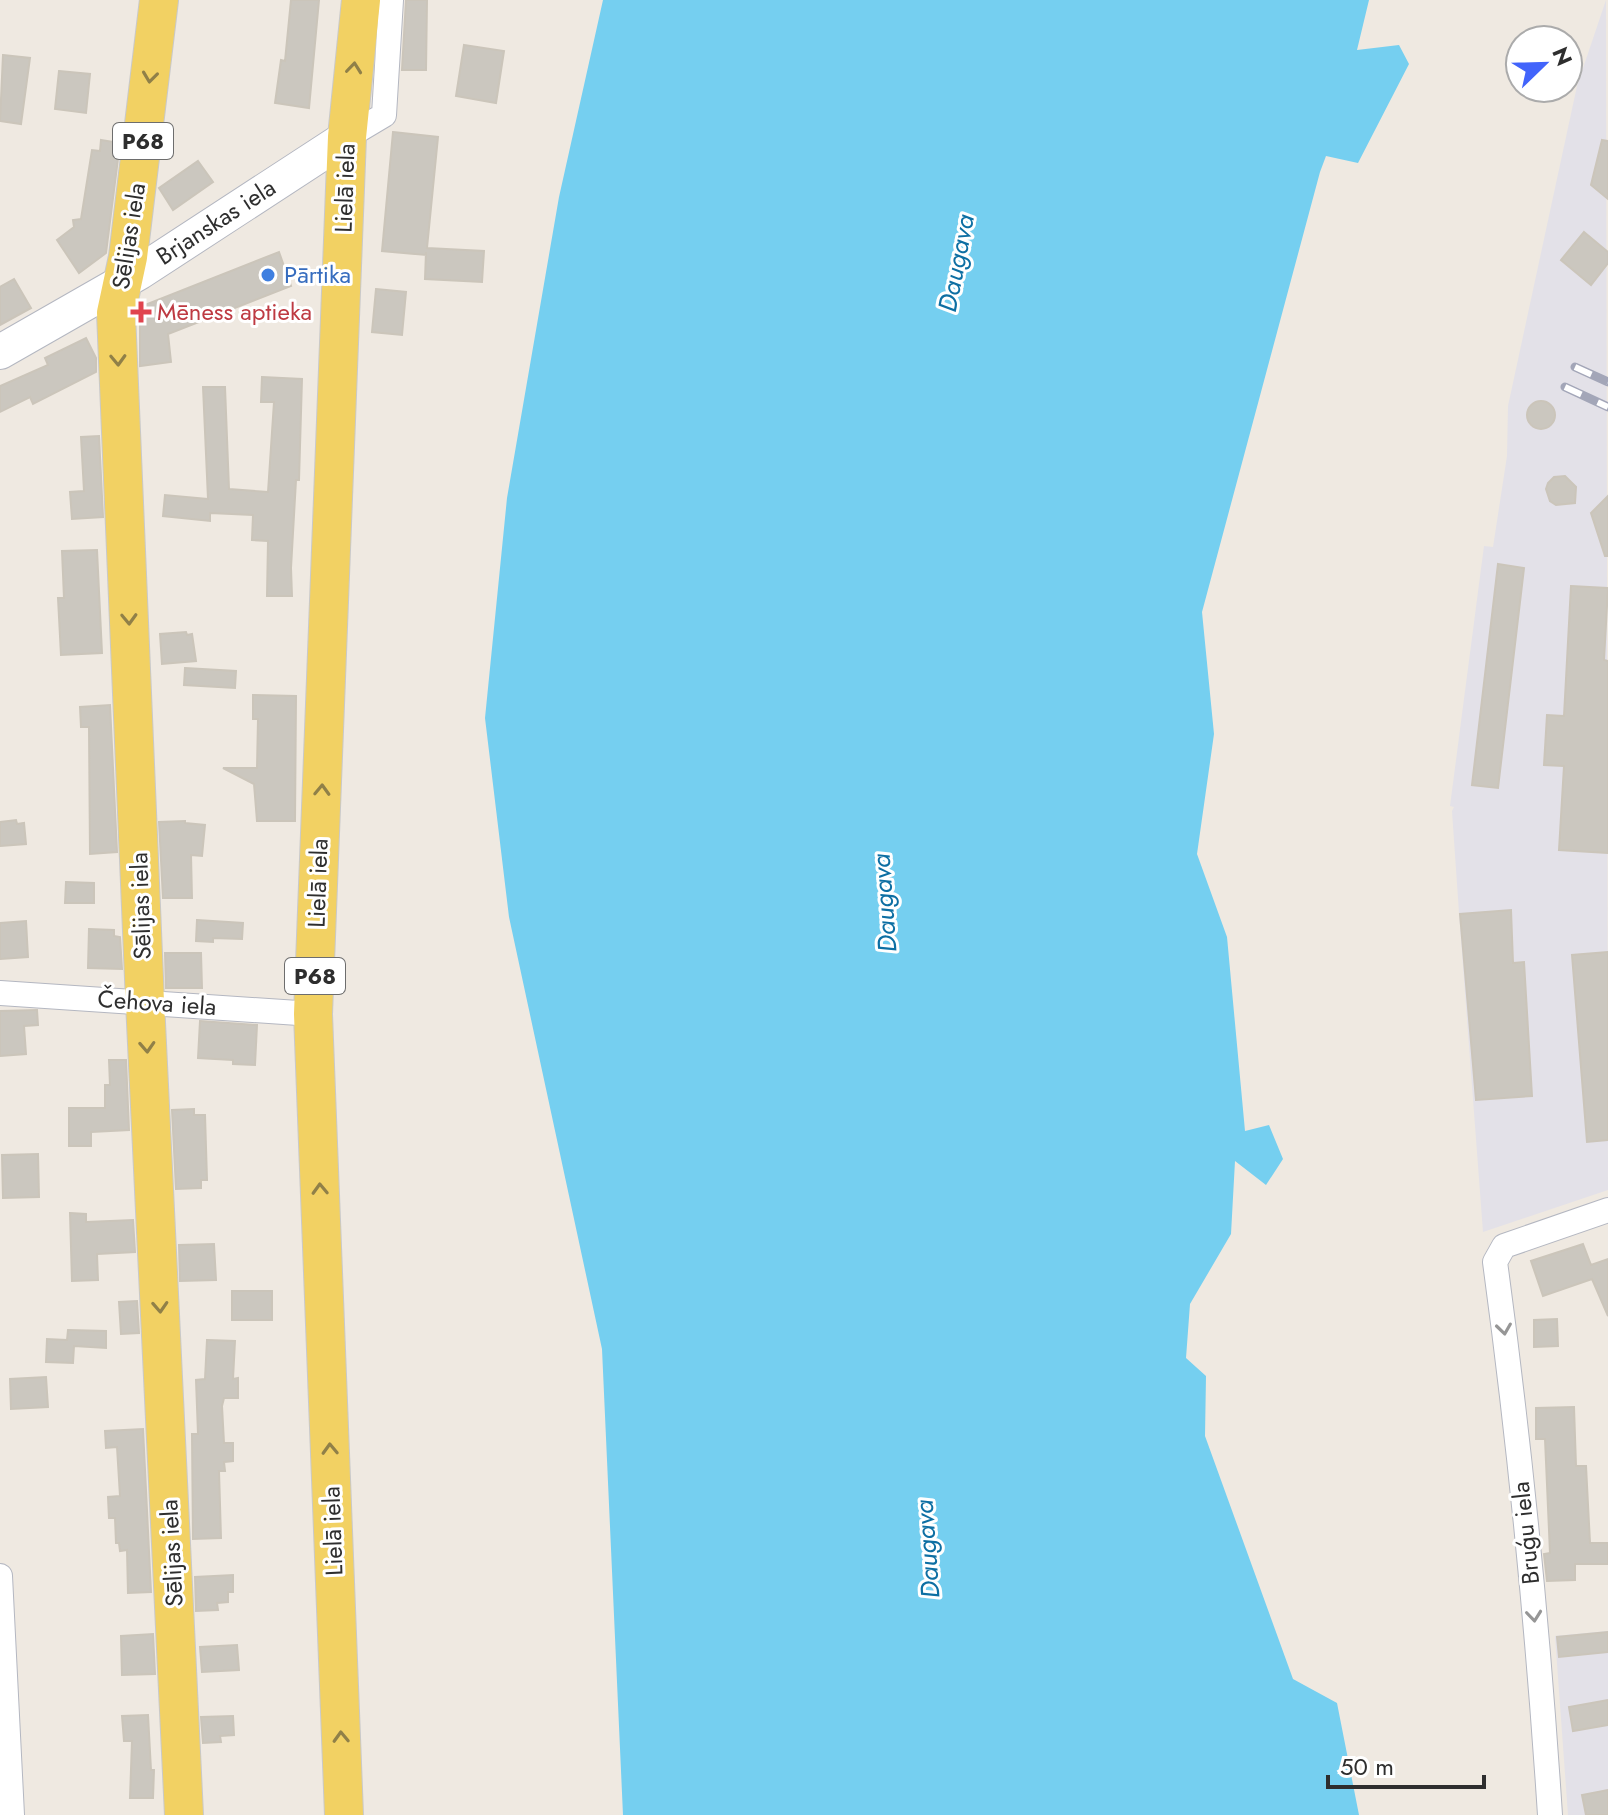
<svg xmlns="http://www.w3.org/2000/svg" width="1608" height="1815" viewBox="0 0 1608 1815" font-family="Jost,sans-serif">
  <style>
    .industrial { fill: #e3e1e8 }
    .water { fill: #75cff0 }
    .building { fill: #cbc7bf; stroke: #cbc5ba; stroke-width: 2 }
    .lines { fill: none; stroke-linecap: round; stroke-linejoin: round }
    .minor-casing { stroke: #b4b7c1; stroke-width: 26 }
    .secondary-casing { stroke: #b4b7c1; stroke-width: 36 }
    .primary-casing { stroke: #c9c9c9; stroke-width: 40 }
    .minor { stroke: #fff; stroke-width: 24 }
    .secondary { stroke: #fff; stroke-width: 34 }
    .primary { stroke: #f2d163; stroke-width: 38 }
    .rail-casing { stroke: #a3a6b8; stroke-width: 9 }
    .rail { stroke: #fff; stroke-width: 6; stroke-dasharray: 18; stroke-linecap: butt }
    .oneway { stroke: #908048 }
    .oneway2 { stroke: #969696 }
    .shop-dot { fill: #3f7fe0; stroke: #fff; stroke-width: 3 }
    .health-dot { fill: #e0444e; stroke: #fff; stroke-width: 3 }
    .labels { text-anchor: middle; stroke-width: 6; stroke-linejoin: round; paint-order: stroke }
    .shield { fill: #fff; stroke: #6d6d6d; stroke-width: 2 }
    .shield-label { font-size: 22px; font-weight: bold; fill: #2e2e2e }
    .street-label { font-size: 24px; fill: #2e2e2e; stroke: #fff }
    .shop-label { font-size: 24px; fill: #366cbe; stroke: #fff; text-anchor: start }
    .health-label { font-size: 24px; fill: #be3a42; stroke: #fff; text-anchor: start }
    .water-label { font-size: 26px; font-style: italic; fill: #0d6fa3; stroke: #fff }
  </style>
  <rect width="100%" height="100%" fill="#efe9e1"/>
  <path class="industrial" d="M1606,0L1608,1190L1483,1232L1459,913L1452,811L1454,807L1450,806L1484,546L1493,547L1507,456L1508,406L1577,86Z
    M1608,1631V1815H1568L1555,1636Z"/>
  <path class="water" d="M603,0H1369L1357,50L1399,45L1409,64L1358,163L1326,156L1320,172L1202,612L1214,734L1197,854L1227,937L1245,1131L1269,1125L1283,1159L1266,1185L1235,1161L1231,1234L1190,1304L1186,1358L1206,1376L1205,1436L1293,1679L1337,1703L1359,1815H623L602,1349L509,917L485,718L507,498L559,197Z"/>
  <path class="building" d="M291,0H319L309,108L275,103L281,60L285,61Z
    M406,0H427L426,70H402Z
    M464,45L504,51L496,103L456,96Z
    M3,55L30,58L21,124L0,121Z
    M59,71L90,74L86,113L55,109Z
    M393,132L438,137L427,248L484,251L482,282L425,279L426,252V255L382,251Z
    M101,140L120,143L106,253L79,273L57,240L74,227L73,220L81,219L92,150L100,151Z
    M1602,140L1608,141V199L1591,185Z
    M198,161L213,182L173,210L159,188Z
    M1584,232L1608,252V263L1591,285L1561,260Z
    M279,252L291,286L168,334L171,362L140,366V307Z
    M14,279L31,308L0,325V287Z
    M376,289L406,292L402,335L372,332Z
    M86,338L96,358V372L33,404L30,397L0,412V386L48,365L45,358Z
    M262,377L302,379L299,480H296L291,568L292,596H267L268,541L252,540L253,515L210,513V521L163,516L165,495L208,499L203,387H225L229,489L268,492L274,402H261Z
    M1527 415a14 14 0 1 1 28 0a14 14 0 1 1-28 0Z
    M99,436L103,517L72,519L70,492L84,491L81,437Z
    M1565,476L1576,487L1575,503L1556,505L1550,501L1546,489L1548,483L1554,477Z
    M1608,496V556H1605L1591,513Z
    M97,550L102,653L61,655L58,598H64L62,551Z
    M1498,564L1524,568L1498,788L1472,785Z
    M1571,586L1608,588L1604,660L1608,661V853L1559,850L1564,766L1544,765L1547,715L1564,716Z
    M186,632L187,635L192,634L196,661L162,664L160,634Z
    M185,668L236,671L235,688L184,685Z
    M253,695L296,696L295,821H257L254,784L223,768H257L258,719H253Z
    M110,705L117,852L90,854L89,727H81L80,707Z
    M16,820L17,824L24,823L26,844L0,846V822Z
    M185,821V823L205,825L202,856L191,855L192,898H163L159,822Z
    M66,882L94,883V903H65Z
    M1511,910L1513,963L1524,962L1532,1096L1476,1100L1460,914Z
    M197,920L243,923L242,939L213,938V942L196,941Z
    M26,921L28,957L0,959V923Z
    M89,929L114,930V936L120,937L122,969L88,968Z
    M1608,952V1140L1587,1142L1572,955Z
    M165,953H201L202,988H166Z
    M37,1010L38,1025L24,1026L26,1054L0,1056V1011Z
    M200,1021L257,1025L255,1065L233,1064V1060L198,1058Z
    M109,1060H126L129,1130L91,1132V1146H69V1108H105V1085H110Z
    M194,1109V1115H205L207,1180H201V1188L176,1189L172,1110Z
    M38,1154L39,1197L3,1198L2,1155Z
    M70,1213L86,1214V1222L133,1220L135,1252L97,1254L98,1280L72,1281Z
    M214,1244L216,1280L180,1281L179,1245Z
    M1583,1244L1591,1265L1608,1259V1316L1592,1279L1543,1296L1531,1261Z
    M232,1291H272V1320H232Z
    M137,1301L139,1333L121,1334L119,1302Z
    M1557,1319L1558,1346L1534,1347V1320Z
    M68,1330L106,1331V1348L74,1346L73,1363L46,1362L47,1339L67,1340Z
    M207,1340L235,1341L233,1379L238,1378V1398H224L222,1406L224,1443H233V1461L224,1462L225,1471H219L221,1538L193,1539L192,1434H198L196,1380L205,1379Z
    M46,1377L48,1407L11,1409L10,1379Z
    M1574,1407L1576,1466H1586L1590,1543H1608V1564H1575V1580L1547,1581L1544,1554L1550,1553L1545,1439H1536V1408Z
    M143,1429L151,1592L128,1593L127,1550L120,1551L119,1543H116L115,1518H109L108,1497L120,1496L117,1447L106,1448L105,1431Z
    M233,1575V1592H228V1602L217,1603L218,1610L196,1611L195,1577Z
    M1608,1632V1652L1559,1657L1557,1637Z
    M153,1634L155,1674L122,1675L121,1636Z
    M237,1645L239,1670L202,1672L200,1647Z
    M1608,1700V1725L1573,1731L1569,1707Z
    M148,1715L151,1770H154L153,1798H130L132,1741H124L122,1716Z
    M233,1716L234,1735L220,1736L221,1742L203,1743L201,1717Z
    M1608,1790V1815H1586L1582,1795Z"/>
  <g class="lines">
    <g class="minor-casing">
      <path id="minor" d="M347,137L384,115L391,0
        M0,993L313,1014
        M0,1576L12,1815
        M1550,1815C1538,1630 1520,1446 1495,1262L1504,1246L1608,1210"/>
    </g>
    <g class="secondary-casing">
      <path id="secondary" d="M0,352L140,272L347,137"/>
    </g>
    <g class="primary-casing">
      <path id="primary" d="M159,0L128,257L116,313L145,1002L184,1815
        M344,1815L313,1014L347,137L361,0"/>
    </g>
    <use href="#minor" class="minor"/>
    <use href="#secondary" class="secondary"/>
    <use href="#primary" class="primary"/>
    <g class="rail-casing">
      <path id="rail" d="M1575,367L1608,382
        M1565,387L1608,407"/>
    </g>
    <use href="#rail" class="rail"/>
  </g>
  <defs><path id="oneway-chevron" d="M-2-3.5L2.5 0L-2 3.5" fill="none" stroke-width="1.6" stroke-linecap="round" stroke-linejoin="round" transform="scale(2)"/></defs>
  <g class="oneway">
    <use href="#oneway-chevron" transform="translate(354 68) rotate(-84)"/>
    <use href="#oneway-chevron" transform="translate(150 77) rotate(97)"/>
    <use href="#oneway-chevron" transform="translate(118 360) rotate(88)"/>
    <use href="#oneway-chevron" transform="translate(129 619) rotate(88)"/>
    <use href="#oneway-chevron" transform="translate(322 790) rotate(-88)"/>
    <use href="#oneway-chevron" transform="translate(147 1047) rotate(87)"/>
    <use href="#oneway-chevron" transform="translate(320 1189) rotate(-92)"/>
    <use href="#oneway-chevron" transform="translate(160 1307) rotate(87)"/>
    <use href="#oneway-chevron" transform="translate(330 1449) rotate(-92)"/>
    <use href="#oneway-chevron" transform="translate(341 1737) rotate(-92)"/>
  </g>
  <g class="oneway2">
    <use href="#oneway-chevron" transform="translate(1504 1329) rotate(82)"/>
    <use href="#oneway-chevron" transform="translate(1534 1616) rotate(84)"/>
  </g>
  <circle class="shop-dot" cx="268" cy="275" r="8"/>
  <path class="health-dot" d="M137 300h8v8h8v8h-8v8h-8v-8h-8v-8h8z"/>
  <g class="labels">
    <g class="shield">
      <rect x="113" y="123" width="60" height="36" rx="6"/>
      <rect x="285" y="958" width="60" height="36" rx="6"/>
    </g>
    <g class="shield-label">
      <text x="143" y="149">P68</text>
      <text x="315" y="984">P68</text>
    </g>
    <g class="street-label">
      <text transform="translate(345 188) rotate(-88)" y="8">Lielā iela</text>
      <text transform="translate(216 222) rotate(-33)" y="8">Brjanskas iela</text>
      <text transform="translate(129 236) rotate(-81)" y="8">Sēlijas iela</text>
      <text transform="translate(318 883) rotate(-88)" y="8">Lielā iela</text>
      <text transform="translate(141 906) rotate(-92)" y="8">Sēlijas iela</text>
      <text transform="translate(157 1003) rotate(4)" y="8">Čehova iela</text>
      <text transform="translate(333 1531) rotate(-92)" y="8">Lielā iela</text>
      <text transform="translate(1526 1533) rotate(-96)" y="8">Bruģu iela</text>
      <text transform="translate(172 1553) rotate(-93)" y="8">Sēlijas iela</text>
    </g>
    <g class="shop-label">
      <text x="284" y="283">Pārtika</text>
    </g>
    <g class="health-label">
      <text x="157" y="320">Mēness aptieka</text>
    </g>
    <g class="water-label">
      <text transform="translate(956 263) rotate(-79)" y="9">Daugava</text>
      <text transform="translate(884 903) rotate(-94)" y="9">Daugava</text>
      <text transform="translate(927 1549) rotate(-94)" y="9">Daugava</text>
    </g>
  </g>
  <g transform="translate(1544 64) rotate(67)"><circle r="38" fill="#ffffff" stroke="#ababab" stroke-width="2"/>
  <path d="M0-6L14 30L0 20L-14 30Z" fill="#4264fb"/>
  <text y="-12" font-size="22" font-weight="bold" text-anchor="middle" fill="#2e2e2e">N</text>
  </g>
  <path d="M1328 1775v12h156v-12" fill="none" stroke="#2e2e2e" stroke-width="4"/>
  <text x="1340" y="1775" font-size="24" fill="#2e2e2e" stroke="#ffffff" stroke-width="6" paint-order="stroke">50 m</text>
</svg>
